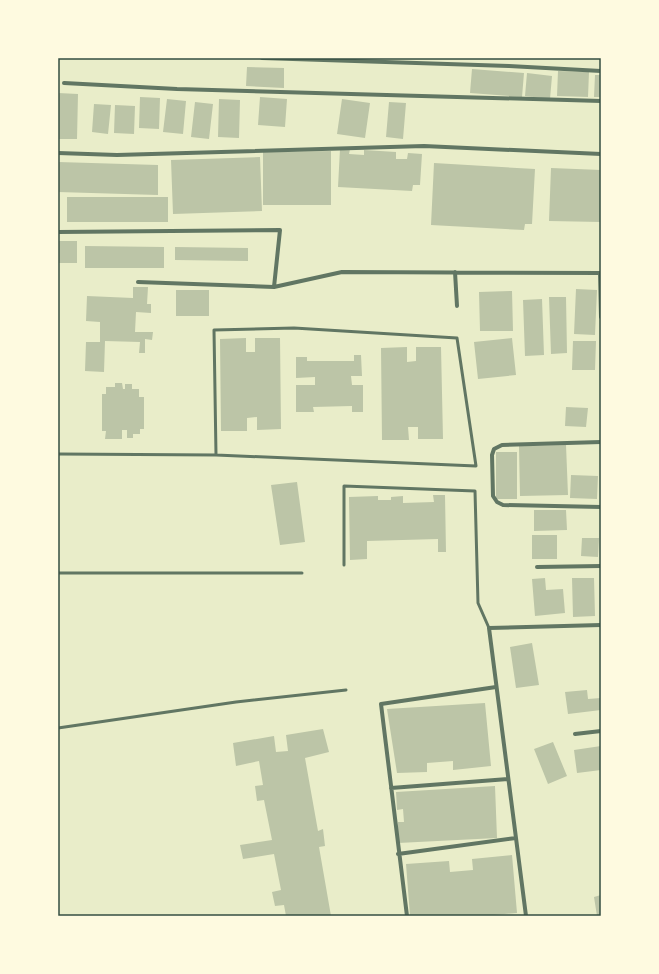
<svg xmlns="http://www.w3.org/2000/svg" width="659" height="974" viewBox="0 0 659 974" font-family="Inter,sans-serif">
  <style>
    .building { fill: #bcc5a7 }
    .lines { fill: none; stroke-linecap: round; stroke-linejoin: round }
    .service { stroke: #617663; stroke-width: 3 }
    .minor { stroke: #617663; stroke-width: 4 }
    .neatline { fill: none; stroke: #344e41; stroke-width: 1.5 }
  </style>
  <rect width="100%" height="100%" fill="#e9edc9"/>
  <path class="building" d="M247,67L284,68V88L246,86Z
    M472,69L524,73L522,97L470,93Z
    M558,71L589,72L588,97L557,96Z
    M527,73L552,76L550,99L525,96Z
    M595,75H601V97H594Z
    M58,93L78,94L77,139H58Z
    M140,97L160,98L159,129L139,128Z
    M260,97L287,99L285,127L258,125Z
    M167,99L186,101L183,134L163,132Z
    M219,99L240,100L239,138L218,137Z
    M342,99L370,103L365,138L337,134Z
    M195,102L213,104L209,139L191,137Z
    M389,102L406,103L403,139L386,137Z
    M94,104L111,105L108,134L92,132Z
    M115,105L135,106L134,134L114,133Z
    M340,149H350L349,154L364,155V150L396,152V159H407L408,153L422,154L420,185H413L412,191L338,187Z
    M331,151V205H263V152Z
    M260,157L262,211L173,214L171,160Z
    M58,162L158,165V195L58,192Z
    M434,163L535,169L532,224H525L524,230L431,225Z
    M551,168L601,170V222L549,221Z
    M67,197H168V222H67Z
    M58,241H77V263H58Z
    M85,246L164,247V268H85Z
    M175,247L248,248V261L175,260Z
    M133,287H148L147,304H151V313L136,312L135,332H153L152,340L145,339V353H139L140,342L105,341L104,372L85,371L86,342H100V322L86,321L87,296L133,298Z
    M576,289L597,290L595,335L574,334Z
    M176,290H209V316H176Z
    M512,291L513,331H480L479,292Z
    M549,297H566L567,353L551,354Z
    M542,299L544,355L525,356L523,300Z
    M246,338V352H255V338H280L281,429L257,430V417L247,418V431H221L220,339Z
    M512,338L516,375L478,379L474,342Z
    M573,341H596L595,370H572Z
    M407,347V362L416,361V347H441L443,439H418V427H408L409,440H382L381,348Z
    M354,355H361L362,376H351L352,385H363V412H352V406L313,407L314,412H296V385H315V377L296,378V357H307V361H354Z
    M115,383H122L123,389H125V384H132V389H139V397H144V429H140V434H133V438H127V430H122V439H105L106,431H102V394H106V387H115Z
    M566,407L588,408L586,427L565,426Z
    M566,445L568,495L520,496L519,446Z
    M496,452H517V499H496Z
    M571,475L598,476L597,499L570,498Z
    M297,482L305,542L280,545L271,485Z
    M433,495H445L446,552H438V539L367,541V559L350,560L349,497L378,496V500H391V497L403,496V503L434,502Z
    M534,510H566L567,530L534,531Z
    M532,535H557V559H532Z
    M582,538H599L598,557L581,556Z
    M545,578L546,590L563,589L565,613L535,616L532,579Z
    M572,578H594L595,616L573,617Z
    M532,643L539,685L516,688L510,647Z
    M587,690L588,699L601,698V710L568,714L565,692Z
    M485,703L491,766L453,770V761L427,763V772L397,773L387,709Z
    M323,729L329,752L305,758L318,831L323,829L325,846L319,847L331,916H286L284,905L275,906L272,892L281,890L274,854L243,859L240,845L272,840L264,800L257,801L255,786L263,785L259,761L236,766L233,743L274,736L276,752L288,751L286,735Z
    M553,742L567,776L548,784L534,749Z
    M601,746V770L577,773L574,750Z
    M495,786L497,838L398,843V822H404L403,809L397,810L396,792Z
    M512,855L517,913L483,916H410L406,864L449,861L450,872L473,870L472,859Z
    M601,895V916H597L594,897Z"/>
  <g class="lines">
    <path class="service" d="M58,454L216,455L476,466L457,338L294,328L214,330L216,455
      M344,565V486L475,491L478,603L489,628
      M58,573H302
      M58,728L236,702L346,690"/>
    <path class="minor" d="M262,58L509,66L601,71
      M64,83L177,89L601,101
      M58,153L117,155L424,146L601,154
      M58,232L280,230L274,287
      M455,272L457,306
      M600,273L601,317
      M138,282L274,287L342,272L601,273
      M601,442L502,445L494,449L492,455L493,496L497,502L503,505L601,507
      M537,567L601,566
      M575,734L601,731
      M391,788L508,779
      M398,854L516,838
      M407,916L381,704L496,687
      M526,916L489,628L601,625"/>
  </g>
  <rect width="659" height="974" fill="none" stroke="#fefae0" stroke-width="118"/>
  <rect x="59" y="59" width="541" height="856" class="neatline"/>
</svg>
